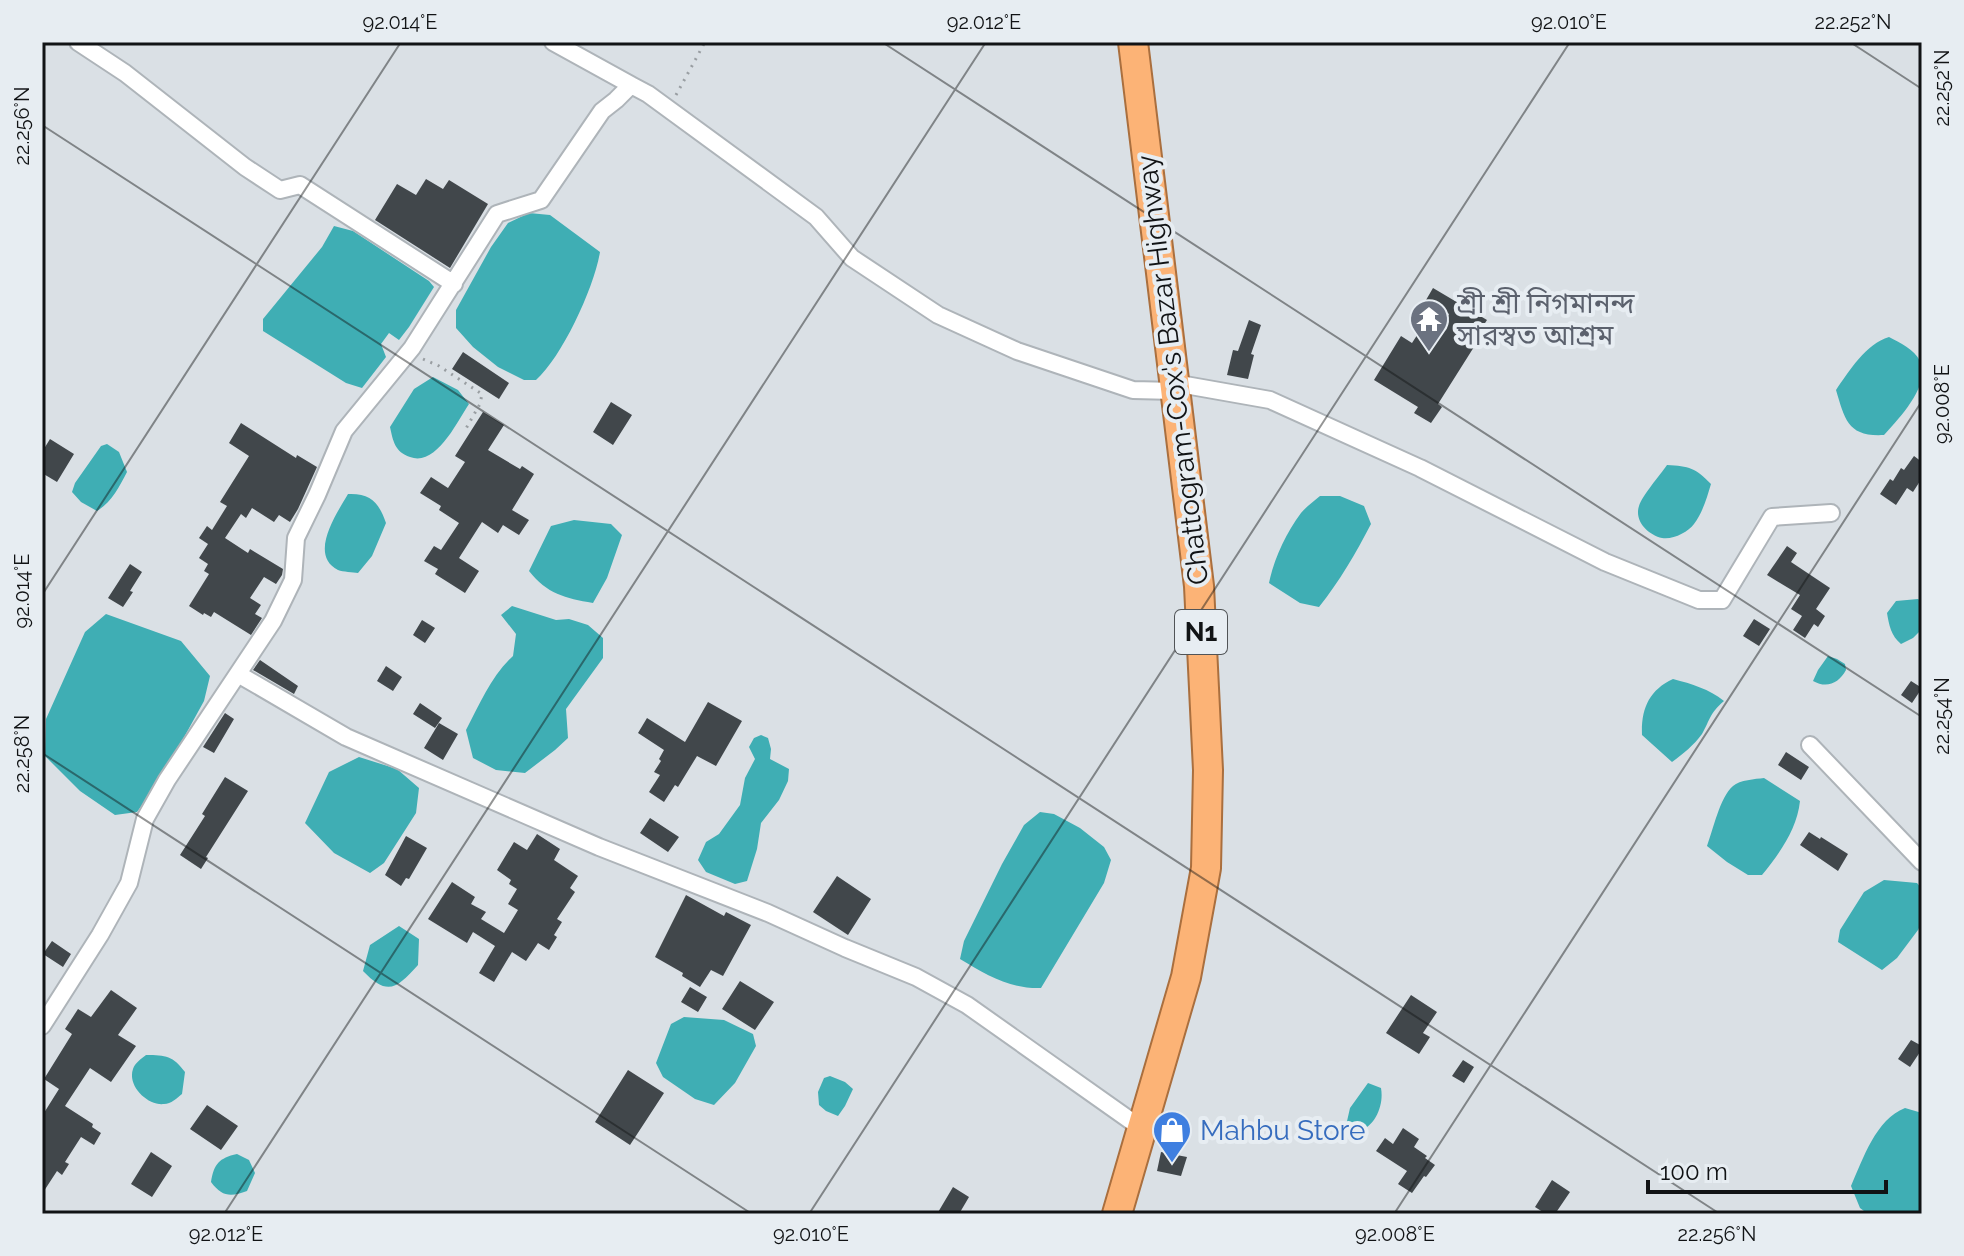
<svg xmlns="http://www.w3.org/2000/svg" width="1964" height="1256" viewBox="0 0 1964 1256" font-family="Raleway,'Noto Sans Bengali',sans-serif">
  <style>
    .water { fill: #3faeb4 }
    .building { fill: #41474b }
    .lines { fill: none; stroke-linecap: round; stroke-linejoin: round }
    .minor-casing { stroke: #aeb4b9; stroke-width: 20 }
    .trunk-casing { stroke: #aa6f3e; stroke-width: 32 }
    .path { stroke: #999ea2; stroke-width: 3; stroke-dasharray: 2 6; stroke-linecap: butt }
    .minor { stroke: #fff; stroke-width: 16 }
    .trunk { stroke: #fcb376; stroke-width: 28 }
    .ticks { fill: none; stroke: #111315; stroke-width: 2; stroke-opacity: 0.45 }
    .labels { text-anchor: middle; stroke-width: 8; stroke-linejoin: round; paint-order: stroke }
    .shield { fill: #e7edf2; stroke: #515457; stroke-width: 2 }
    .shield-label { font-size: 26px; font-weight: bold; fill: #111315 }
    .worship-label { font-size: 28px; fill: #5b616d; stroke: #e7edf2; text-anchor: start }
    .street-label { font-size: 28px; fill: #111315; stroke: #e7edf2 }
    .shop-label { font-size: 28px; fill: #366cbe; stroke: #e7edf2; text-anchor: start }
    .neatline { fill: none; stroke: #111315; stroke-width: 3 }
    .ticks-label { font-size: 20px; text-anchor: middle; fill: #111315 }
  </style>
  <rect width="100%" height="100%" fill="#dae0e5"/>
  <path class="water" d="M529,213L550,215L600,252C594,288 562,357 536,380H524L498,367L473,347L456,328V310L491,247L508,223Z
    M334,226L353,231L429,281L434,287L409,327L399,340L389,333L381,344L386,357L362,388L346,383L263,331V319L322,247Z
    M1889,337C1900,343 1914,349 1920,361C1932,384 1898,420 1884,435C1848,437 1845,420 1836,390C1849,371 1866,344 1889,337Z
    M433,377L458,390L469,404C457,422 436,467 410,457C395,452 393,441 390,427L414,389Z
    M107,444L119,452L127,472C119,487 112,502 97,511L81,502L72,492L75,483L101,446Z
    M1667,465C1689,466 1696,468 1711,484C1707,497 1703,512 1694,524C1688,532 1673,540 1662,538C1648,535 1634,521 1639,506C1642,496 1660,475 1667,465Z
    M348,494C371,493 379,503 386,523L372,556L358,573C353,572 343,572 338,570C308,555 337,513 348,494Z
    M1320,496H1340L1364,506L1371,524C1356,553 1339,582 1319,607L1300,603L1269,583C1274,559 1286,533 1301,513C1306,507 1314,501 1320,496Z
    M574,520L611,524L622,535L607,578L593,603C565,598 547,594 529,571L551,526Z
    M1918,599L1922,602V629L1913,638L1901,644C1891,636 1889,625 1887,613L1896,601Z
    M512,606L556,620L569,619L588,625L603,638V658L566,709L568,738L555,750L525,773L496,770L473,758L466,730C480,704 491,676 513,656L516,634L501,615Z
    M106,614L181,641L210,676L204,701L160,781L137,812L115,815L80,791L45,756L46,719L85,632Z
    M1828,656L1837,659L1845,664L1846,670C1839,683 1827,689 1813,681L1818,670Z
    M1673,679C1692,684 1709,689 1724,701C1709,714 1711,718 1702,734C1694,745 1683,754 1672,762L1642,735C1641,709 1649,690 1673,679Z
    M761,735L768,738L771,749L770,759L789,769L788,781L779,800L761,823L757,849L747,881L735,884L706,872L698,860L706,842L719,834L740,805L745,778L755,759L749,747L754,738Z
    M359,757L397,769L419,788L416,813L384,863L370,873L334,853L305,823L329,772Z
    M1764,778L1800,801C1797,829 1780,853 1762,875H1748L1727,862L1707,846C1713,830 1720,797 1733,786C1740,780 1755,779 1764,778Z
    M1040,812L1054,814L1080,828L1104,847L1111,860L1104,883L1041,988C1010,989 986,975 960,959L964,941L1002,864L1024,825Z
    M1884,880L1917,883L1922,889V922L1918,930L1897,958L1882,970L1838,942L1840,930L1864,892Z
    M399,926L419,939L418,965C397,988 388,997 363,971L370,945Z
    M684,1017L724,1020L753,1034L756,1046L735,1083L714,1105L695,1099L663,1077L656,1063L671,1024Z
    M146,1055C166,1055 173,1056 185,1072L182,1094C177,1098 171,1104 164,1104C148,1106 127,1086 133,1069C135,1063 141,1059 146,1055Z
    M830,1076L845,1082L853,1089L845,1106L838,1116L826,1111L819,1105L818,1092L824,1078Z
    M1368,1083L1381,1088C1384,1104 1376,1126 1359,1131C1356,1132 1348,1131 1345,1130L1350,1108Z
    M1905,1108L1922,1113V1213L1868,1214L1860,1208L1851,1186C1863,1159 1876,1119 1905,1108Z
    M237,1154L249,1160L255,1173L247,1191C231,1197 222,1197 211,1182C214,1164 219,1158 237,1154Z"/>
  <path class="building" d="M426,179L443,189L449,180L488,204L450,268L375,220L397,184L416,195Z
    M1433,288L1487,320L1476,337L1479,339L1438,404L1442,407L1431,423L1414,413L1418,407L1374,380L1401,336L1412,343L1423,326L1436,335L1449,314L1426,300Z
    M1249,320L1261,325L1251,354L1254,355L1248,379L1227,375L1233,350L1238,351Z
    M463,352L509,383L499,399L452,369Z
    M611,402L632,415L613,445L593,432Z
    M483,412L504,425L488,450L520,469L522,466L534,474L512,510L529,520L519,535L503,525L498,533L482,522L459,558L479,571L465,593L435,574L438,569L424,561L434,546L441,550L459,523L439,510L441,506L420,493L431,477L448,488L465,462L455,456Z
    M241,423L296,458L297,455L317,467L298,509L290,522L279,515L274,522L252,508L246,518L241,514L225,538L248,553L250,549L283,569L282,575L276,584L264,577L250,598L261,605L255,614L262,618L251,635L214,612L211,617L204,613L203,615L189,606L209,574L204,571L208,564L199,558L208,544L199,538L207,526L212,530L227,506L220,502L249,456L229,443Z
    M50,439L74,454L57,482L42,473V452Z
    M1914,456L1922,462V478L1913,492L1907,488L1896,505L1880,494L1890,479L1893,481L1901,468L1904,470Z
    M1787,546L1797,553L1791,562L1830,588L1816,609L1825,616L1818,627L1814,624L1805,638L1793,630L1802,616L1791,609L1800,595L1767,575Z
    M130,564L142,572L130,591L133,592L123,607L108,598Z
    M1754,619L1770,629L1759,646L1743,636Z
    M422,620L435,628L425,643L413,635Z
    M260,660L298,686L294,694L253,670Z
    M386,666L402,677L393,691L377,681Z
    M1911,681L1922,688L1912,703L1901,695Z
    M708,702L742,721L716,766L697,756L678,787L675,785L664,802L649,792L660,775L654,772L661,761L659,759L664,750L638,733L647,718L685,742Z
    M420,703L442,718L435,728L413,714Z
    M225,713L234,719L214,753L203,747Z
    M439,723L458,734L443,760L424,748Z
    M1786,752L1809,767L1801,780L1778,765Z
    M225,777L248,791L206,857L208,858L201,869L180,855L205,816L202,814Z
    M650,818L679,837L668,852L640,833Z
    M1809,832L1820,839L1821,837L1848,854L1838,871L1800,845Z
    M537,834L560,849L554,860L578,876L570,888L575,892L557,919L562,922L554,935L557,937L549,950L538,943L526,961L512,952L494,982L479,973L495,946L473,932L467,943L428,919L452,882L475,897L471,904L486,912L481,919L504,933L518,910L508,904L517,889L509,884L511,880L497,870L514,842L527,850Z
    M406,836L427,848L409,879L406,878L401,886L385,875Z
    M837,876L871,899L848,935L813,912Z
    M686,895L724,916L726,912L751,925L723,976L711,970L700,987L682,976L683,973L655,957Z
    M52,941L71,954L63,967L43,954Z
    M740,981L774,1002L755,1030L722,1009Z
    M690,987L707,997L698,1012L681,1002Z
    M111,990L137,1008L118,1035L136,1046L111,1082L90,1068L65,1106L93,1124L92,1127L101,1133L94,1145L81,1137L65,1162L69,1164L62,1175L57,1171L42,1194V1116L59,1089L44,1079L72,1034L65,1029L78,1009L91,1017Z
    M1411,995L1437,1012L1423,1033L1430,1037L1419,1054L1386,1033Z
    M1911,1040L1922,1046V1049L1910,1067L1898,1059Z
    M1463,1060L1474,1067L1464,1083L1452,1076Z
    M628,1070L664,1093L630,1145L595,1122Z
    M207,1105L238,1126L221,1150L190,1129Z
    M1403,1128L1419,1139L1414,1147L1427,1156L1425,1158L1435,1165L1426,1177L1424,1176L1412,1193L1398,1184L1407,1171L1376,1151L1385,1138L1393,1144Z
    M151,1152L172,1166L152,1197L131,1184Z
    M1161,1152L1187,1157L1181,1176L1157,1171Z
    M1552,1180L1570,1192L1555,1214H1546L1535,1207Z
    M953,1187L969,1197L959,1214H937Z"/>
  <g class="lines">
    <g class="minor-casing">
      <path id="minor" d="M78,42L125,73L245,167L280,190L300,185L454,284
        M553,42L631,85
        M1174,383L1270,400L1420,468L1605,562L1699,600H1722L1772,517L1831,513
        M238,674L346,737L599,847L768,913L845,948L916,977L967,1005L1141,1128
        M1810,745L1922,862
        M42,1026L100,935L129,883L145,819L167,780L273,621L293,580L296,538L317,495L344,431L412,348L497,214L541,200L602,111L616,100L631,85L648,94L816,217L852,258L938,315L1017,351L1133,390L1175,391"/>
    </g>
    <g class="trunk-casing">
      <path id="trunk" d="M1117,1214L1186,977L1206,868L1208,770L1199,586L1133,42"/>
    </g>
    <path class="path" d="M676,95L705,42
      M423,359L439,366L482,394L480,404L464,432"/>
    <use href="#minor" class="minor"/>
    <use href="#trunk" class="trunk"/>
  </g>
  <path class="ticks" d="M882,42L1922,717M1850,42L1922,89M42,125L1720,1214M42,595L401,42M42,753L752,1214M224,1214L986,42M809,1214L1570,42M1394,1214L1922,401"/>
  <defs>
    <g id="temple-pin" transform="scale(2)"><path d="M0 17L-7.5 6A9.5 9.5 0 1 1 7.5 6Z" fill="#6b7280" stroke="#e7edf2"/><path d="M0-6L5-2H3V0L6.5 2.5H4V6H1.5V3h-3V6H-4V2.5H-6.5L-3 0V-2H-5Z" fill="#fff"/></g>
    <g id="shop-pin" transform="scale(2)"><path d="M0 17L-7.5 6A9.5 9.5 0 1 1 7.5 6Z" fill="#3f7fe0" stroke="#e7edf2"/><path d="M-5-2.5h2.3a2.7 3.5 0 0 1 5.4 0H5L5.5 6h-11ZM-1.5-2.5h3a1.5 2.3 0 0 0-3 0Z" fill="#fff"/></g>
  </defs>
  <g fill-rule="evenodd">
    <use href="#temple-pin" x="1429" y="319"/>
    <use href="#shop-pin" x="1172" y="1130"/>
  </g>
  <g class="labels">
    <rect class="shield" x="1175" y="610" width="52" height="44" rx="6"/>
    <g class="shield-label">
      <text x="1201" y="641">N1</text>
    </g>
    <g class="worship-label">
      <text x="1457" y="313">শ্রী শ্রী নিগমানন্দ<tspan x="1457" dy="32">সারস্বত আশ্রম</tspan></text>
    </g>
    <g class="street-label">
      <text transform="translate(1172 370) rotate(-97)" y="10">Chattogram-Cox's Bazar Highway</text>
    </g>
    <g class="shop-label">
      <text x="1200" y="1140">Mahbu Store</text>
    </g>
  </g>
  <rect width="1964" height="1256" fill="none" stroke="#e7edf2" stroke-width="88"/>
  <path d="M1648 1180v12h238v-12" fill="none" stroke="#111315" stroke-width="4"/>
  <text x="1660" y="1180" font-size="24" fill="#111315" stroke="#e7edf2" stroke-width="6" paint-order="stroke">100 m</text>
  <rect x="44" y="44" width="1876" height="1168" class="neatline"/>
  <g class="ticks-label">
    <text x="400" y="29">92.014°E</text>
    <text x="984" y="29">92.012°E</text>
    <text x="1569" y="29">92.010°E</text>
    <text x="1853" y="29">22.252°N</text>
    <text transform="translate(1942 88) rotate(-90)" y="7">22.252°N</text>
    <text transform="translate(22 126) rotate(-90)" y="7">22.256°N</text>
    <text transform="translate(1942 404) rotate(-90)" y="7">92.008°E</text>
    <text transform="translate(22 591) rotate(-90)" y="7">92.014°E</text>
    <text transform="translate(1942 716) rotate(-90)" y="7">22.254°N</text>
    <text transform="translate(22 754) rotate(-90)" y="7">22.258°N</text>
    <text x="226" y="1241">92.012°E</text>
    <text x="811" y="1241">92.010°E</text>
    <text x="1395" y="1241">92.008°E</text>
    <text x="1717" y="1241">22.256°N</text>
  </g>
</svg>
